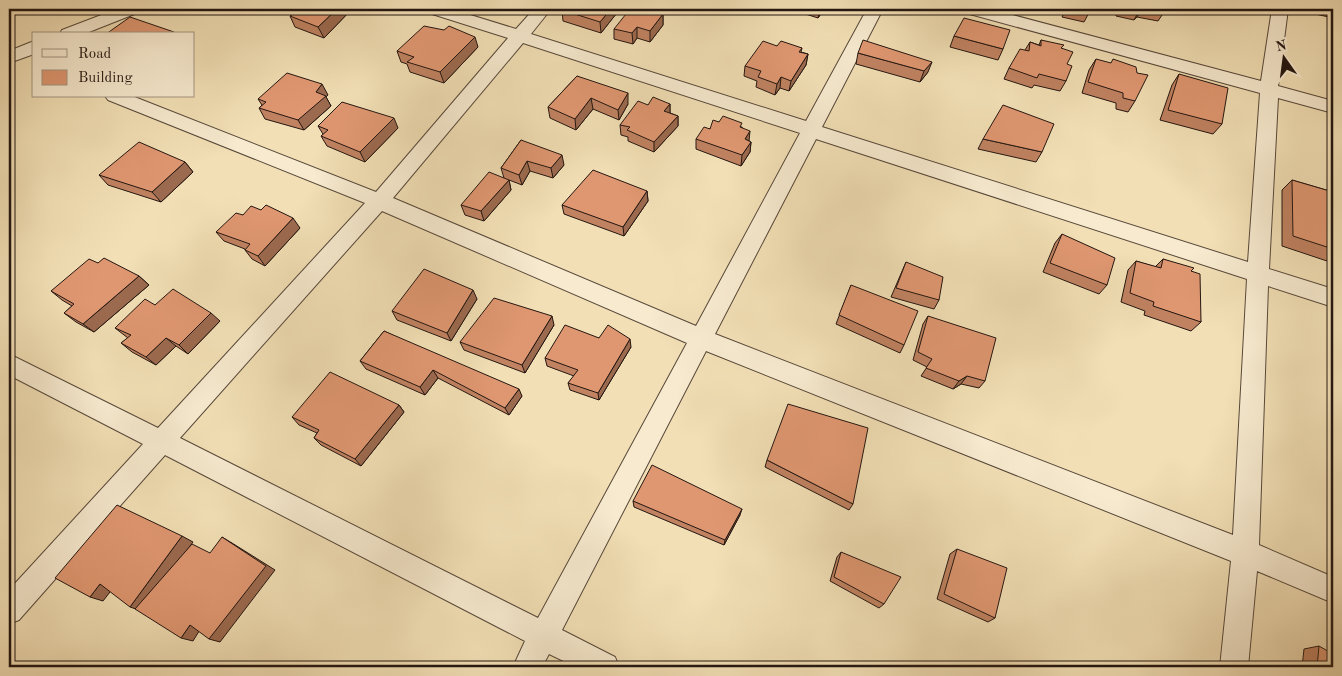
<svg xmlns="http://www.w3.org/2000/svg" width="1342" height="676" viewBox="0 0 1342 676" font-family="'Old Standard TT',serif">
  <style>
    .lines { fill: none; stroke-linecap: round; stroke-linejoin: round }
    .street-casing { stroke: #57483a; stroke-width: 2 }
    .street { fill: #f7eacf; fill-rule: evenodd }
    .wall { fill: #c08261; stroke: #231611 }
    .shaded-wall { fill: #9c6a4f; stroke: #231611 }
    .building { fill: #df9771; stroke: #231611 }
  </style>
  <rect width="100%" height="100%" fill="#f2dfb5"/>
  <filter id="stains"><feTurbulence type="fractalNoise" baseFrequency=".004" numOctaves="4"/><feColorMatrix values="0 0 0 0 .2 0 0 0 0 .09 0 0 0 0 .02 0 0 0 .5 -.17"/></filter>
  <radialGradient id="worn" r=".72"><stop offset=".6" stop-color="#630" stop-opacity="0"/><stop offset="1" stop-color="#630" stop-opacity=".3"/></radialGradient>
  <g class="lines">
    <g class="street-casing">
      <path id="street" d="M117,9H139L137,13L84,34H60L62,30Z
        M427,9H451L516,29L534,9H551L531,34L806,121L867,9H883L822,127L1248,262L1260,93L966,13L964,9H990L1261,81L1272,9H1288L1278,86L1333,101V113L1278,98L1269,269L1333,289V307L1268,286L1259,545L1333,577V603L1257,571L1248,667H1220L1231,561L706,351L562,630L615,657L619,667H576L549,654L542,667H513L525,641L165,455L19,620L9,624V590L143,444L9,375V354L158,428L365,203L108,100L105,96H132L376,192L508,38L429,13ZM523,43L800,133L696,326L393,198ZM816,139L1247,279L1233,535L715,334ZM382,211L687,343L538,618L180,438Z
        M34,41V54L9,63V51Z"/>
    </g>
    <use href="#street" class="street"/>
  </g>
  <path class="wall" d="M294,9H351V10L324,38L295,27L290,16L293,14L292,10Z
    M620,9L601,33L563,21L562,10Z
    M790,9H824L818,18Z
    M1066,9H1091L1084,22L1062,17Z
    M1111,9H1166L1158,21L1137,17L1134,20L1116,16V11Z
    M1308,9H1333V18L1311,13Z
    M663,14V25L650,42L637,38L633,44L614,39V29Z
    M954,36L1003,49L998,60L950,47Z
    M1041,40L1062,48L1066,81L1060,91L1034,85L1032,88L1004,79L1009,68L1025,50L1030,42L1039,45Z
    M777,46L802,48L801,52L808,54L806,65L789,91L780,88L775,95L756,87L757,81L744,76L745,66Z
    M478,47L444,83L410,72L407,64L401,62L397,51Z
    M858,53L928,72L920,82L856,64Z
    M1096,59L1135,101L1128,112L1116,109V103L1082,93L1089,70Z
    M1179,74L1222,124L1213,134L1160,120L1172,85Z
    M577,76L628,104L619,120L593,109L576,130L550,118L548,107Z
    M328,95L326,97L331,106L304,130L265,119L259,108L262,105L258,99Z
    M670,104V113L678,116V126L654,152L628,141V137L621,135L620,125L648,105Z
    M719,122L742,127L749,141L751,142L750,152L741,166L696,149V139Z
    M318,126L398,128L365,162L327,146L321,136L323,134Z
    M983,139L1042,152L1036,162L978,149Z
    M521,140L564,165L553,178L530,171L522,185L509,180L511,190L484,221L465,215L461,205L504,178L501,168Z
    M185,162L193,172L161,202L108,185L99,175Z
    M1292,180L1333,192V263L1282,246V190Z
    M647,191L648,201L624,236L564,214L562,205Z
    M243,215L300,228L265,266L252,259L245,250V249L224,241L216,232Z
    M1062,234L1107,285L1099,294L1043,272L1055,243Z
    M1163,259L1191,271L1201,322L1191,331L1144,315L1145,311L1121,302L1128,270L1136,261L1155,267Z
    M906,262L939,300L934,309L891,297Z
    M98,263L139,276L149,285L94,332L76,322L64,313L72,306L62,300L51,291Z
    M851,285L904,345L900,353L836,324Z
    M477,299L451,341L397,320L392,311Z
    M155,305L220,321L188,354L176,346L156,365L132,352L121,343L128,338L115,328Z
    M928,316L985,381L979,388L961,384L953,389L921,376L927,367L913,360L923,324Z
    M554,325L525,373L464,350L460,342Z
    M384,331L522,396L509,415L438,378L425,395L366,369L360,361Z
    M599,338L631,347L599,400L570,390L568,383L574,376L547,366L545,358Z
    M399,405L404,412L361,466L321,445L314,438L317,433L299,425L292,417Z
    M767,460L853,504L849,510L765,467Z
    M633,501L740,515L724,545L634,507Z
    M957,549L995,618L988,622L937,599L950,554Z
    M841,552L884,604L879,608L830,581L837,557Z
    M1319,646L1333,667H1302L1304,649Z"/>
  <path class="shaded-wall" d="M337,9H351V10L324,38L318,27Z
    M611,9H620L601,33L600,22Z
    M820,9H824L818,18Z
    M1140,9H1142L1137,17L1134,20Z
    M663,14V25L650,42V31Z
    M637,27V38L633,44L632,33Z
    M475,37L478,47L444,83L440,72Z
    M808,54L806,65L789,91L791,81Z
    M932,62L928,72L920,82L924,71Z
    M781,77L780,88L775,95L777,84Z
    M322,84L328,95L326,97L331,106L304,130L298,120L316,92Z
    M628,93V104L619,120L618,110Z
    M591,98L593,109L576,130L575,119Z
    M670,104V115L664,111Z
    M678,116V126L654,152V142Z
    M394,118L398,128L365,162L360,152Z
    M750,131L749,141L745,139Z
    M751,142L750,152L741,166L742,155Z
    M562,155L564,165L553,178L551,168Z
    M527,161L530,171L522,185L519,175Z
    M185,162L193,172L161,202L152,192Z
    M509,180L511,190L484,221L481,211Z
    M647,191L648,201L624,236L623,227Z
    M293,218L300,228L265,266L258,256Z
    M9,232L15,237L9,242Z
    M139,276L149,285L94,332L83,324Z
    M473,290L477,299L451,341L447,333Z
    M211,313L220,321L188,354L179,345Z
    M552,316L554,325L525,373L522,365Z
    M166,338L176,346L156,365L146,357Z
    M630,339L631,347L599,400L598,393Z
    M433,370L438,378L425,395L420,387Z
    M967,376L961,384L953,389L959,381Z
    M519,389L522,396L509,415L505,408Z
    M399,405L404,412L361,466L355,459Z
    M742,509L740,515L724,545L725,540Z
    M182,536L193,542L142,611L130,607Z
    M222,537L232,543L275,570L220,642L209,639Z
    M100,584L113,588L103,601L90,597Z
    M190,625L201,628L193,641L181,638Z"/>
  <path class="building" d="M294,9H337L318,27L290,16L296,12L292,10Z
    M563,9H611L600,22L562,10Z
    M630,9H643L663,14L650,31L637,27L632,33L614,29Z
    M1078,9H1091L1090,12Z
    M130,17L174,32L172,34H106Z
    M964,18L1010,30L1003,49L954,36Z
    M424,26L444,30L449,26L475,37L440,72L407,62L414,57L397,51Z
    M863,40L932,62L924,71L858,53Z
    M1041,40L1064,45L1061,48L1073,52L1067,64L1072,66L1066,81L1039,74L1037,78L1009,68L1020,49L1029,51L1030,42L1041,46Z
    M763,41L777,46L781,41L802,48L799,52L808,54L791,81L781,77L777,84L758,77L761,71L745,66Z
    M1096,59L1111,63L1113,59L1136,67L1137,73L1148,75L1135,101L1123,98V93L1088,82Z
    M287,73L322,84L316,92L326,96L298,120L259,108L266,102L258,99Z
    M1179,74L1228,88L1222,124L1168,110Z
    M577,76L628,93L618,110L591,98L575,119L548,107Z
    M653,97L670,104L664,111L678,116L654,142L627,130L630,127L620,125L638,101L648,105Z
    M342,102L394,118L360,152L321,136L328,130L318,126Z
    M1003,105L1054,124L1042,152L983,139Z
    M723,116L742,123L740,127L750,131L745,139L751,142L742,155L696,139L704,127L710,129L713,120L719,122Z
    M521,140L562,155L551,168L527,161L519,175L501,168Z
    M139,142L185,162L152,192L99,175Z
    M593,170L647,191L623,227L562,205Z
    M489,172L509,180L481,211L461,205Z
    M1292,180L1333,192V249L1293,236Z
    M266,205L293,218L258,256L245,250L250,244L216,232L236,213L243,215L251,206L261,210Z
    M1062,234L1115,258L1107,285L1050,263Z
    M104,258L139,276L83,324L64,313L74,304L51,291L89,259L98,263Z
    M1163,259L1194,268L1191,271L1200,274L1201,322L1153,306L1154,302L1130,293L1136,261L1161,268Z
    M906,262L943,277L939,300L896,288Z
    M424,269L473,290L447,333L392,311Z
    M851,285L918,311L904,345L839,315Z
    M173,289L211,313L179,345L166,338L146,357L121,343L131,335L115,328L145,299L155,305Z
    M494,298L552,316L522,365L460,342Z
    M928,316L996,338L985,381L967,376L959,381L926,368L932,359L918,352Z
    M565,325L599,338L608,325L630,339L598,393L568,383L578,370L545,358Z
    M384,331L519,389L505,408L433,370L420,387L360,361Z
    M330,372L399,405L355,459L314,438L319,430L292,417Z
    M788,404L868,428L853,504L767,460Z
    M652,465L742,509L725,540L633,501Z
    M117,505L182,536L130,607L100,584L90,597L55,578Z
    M222,537L266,566L209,639L190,625L181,638L135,609L192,544L210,553Z
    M957,549L1007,568L995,618L944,594Z
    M841,552L901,577L884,604L834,577Z
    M1319,646L1333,654V667H1317Z"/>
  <rect width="1342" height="676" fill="none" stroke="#f2dfb5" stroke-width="30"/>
  <rect x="10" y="10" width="1322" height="656" fill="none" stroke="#231611" stroke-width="2.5"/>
  <rect x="15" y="15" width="1312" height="646" fill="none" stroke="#231611"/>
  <rect x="32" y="32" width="162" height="65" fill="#f7eacf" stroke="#a29583"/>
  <rect x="42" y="49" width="25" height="8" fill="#f7eacf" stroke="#a29583"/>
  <text x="78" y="58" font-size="15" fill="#231611">Road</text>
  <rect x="42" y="70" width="25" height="15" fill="#df9771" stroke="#a29583"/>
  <text x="78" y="82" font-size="15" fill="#231611">Building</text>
  <g transform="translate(1284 58) rotate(346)" stroke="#f7eacf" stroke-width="4" paint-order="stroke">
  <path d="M0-4L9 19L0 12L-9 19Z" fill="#231611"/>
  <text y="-8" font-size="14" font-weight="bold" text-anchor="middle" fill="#231611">N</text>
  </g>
  <rect width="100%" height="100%" filter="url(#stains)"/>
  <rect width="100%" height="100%" fill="url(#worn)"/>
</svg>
